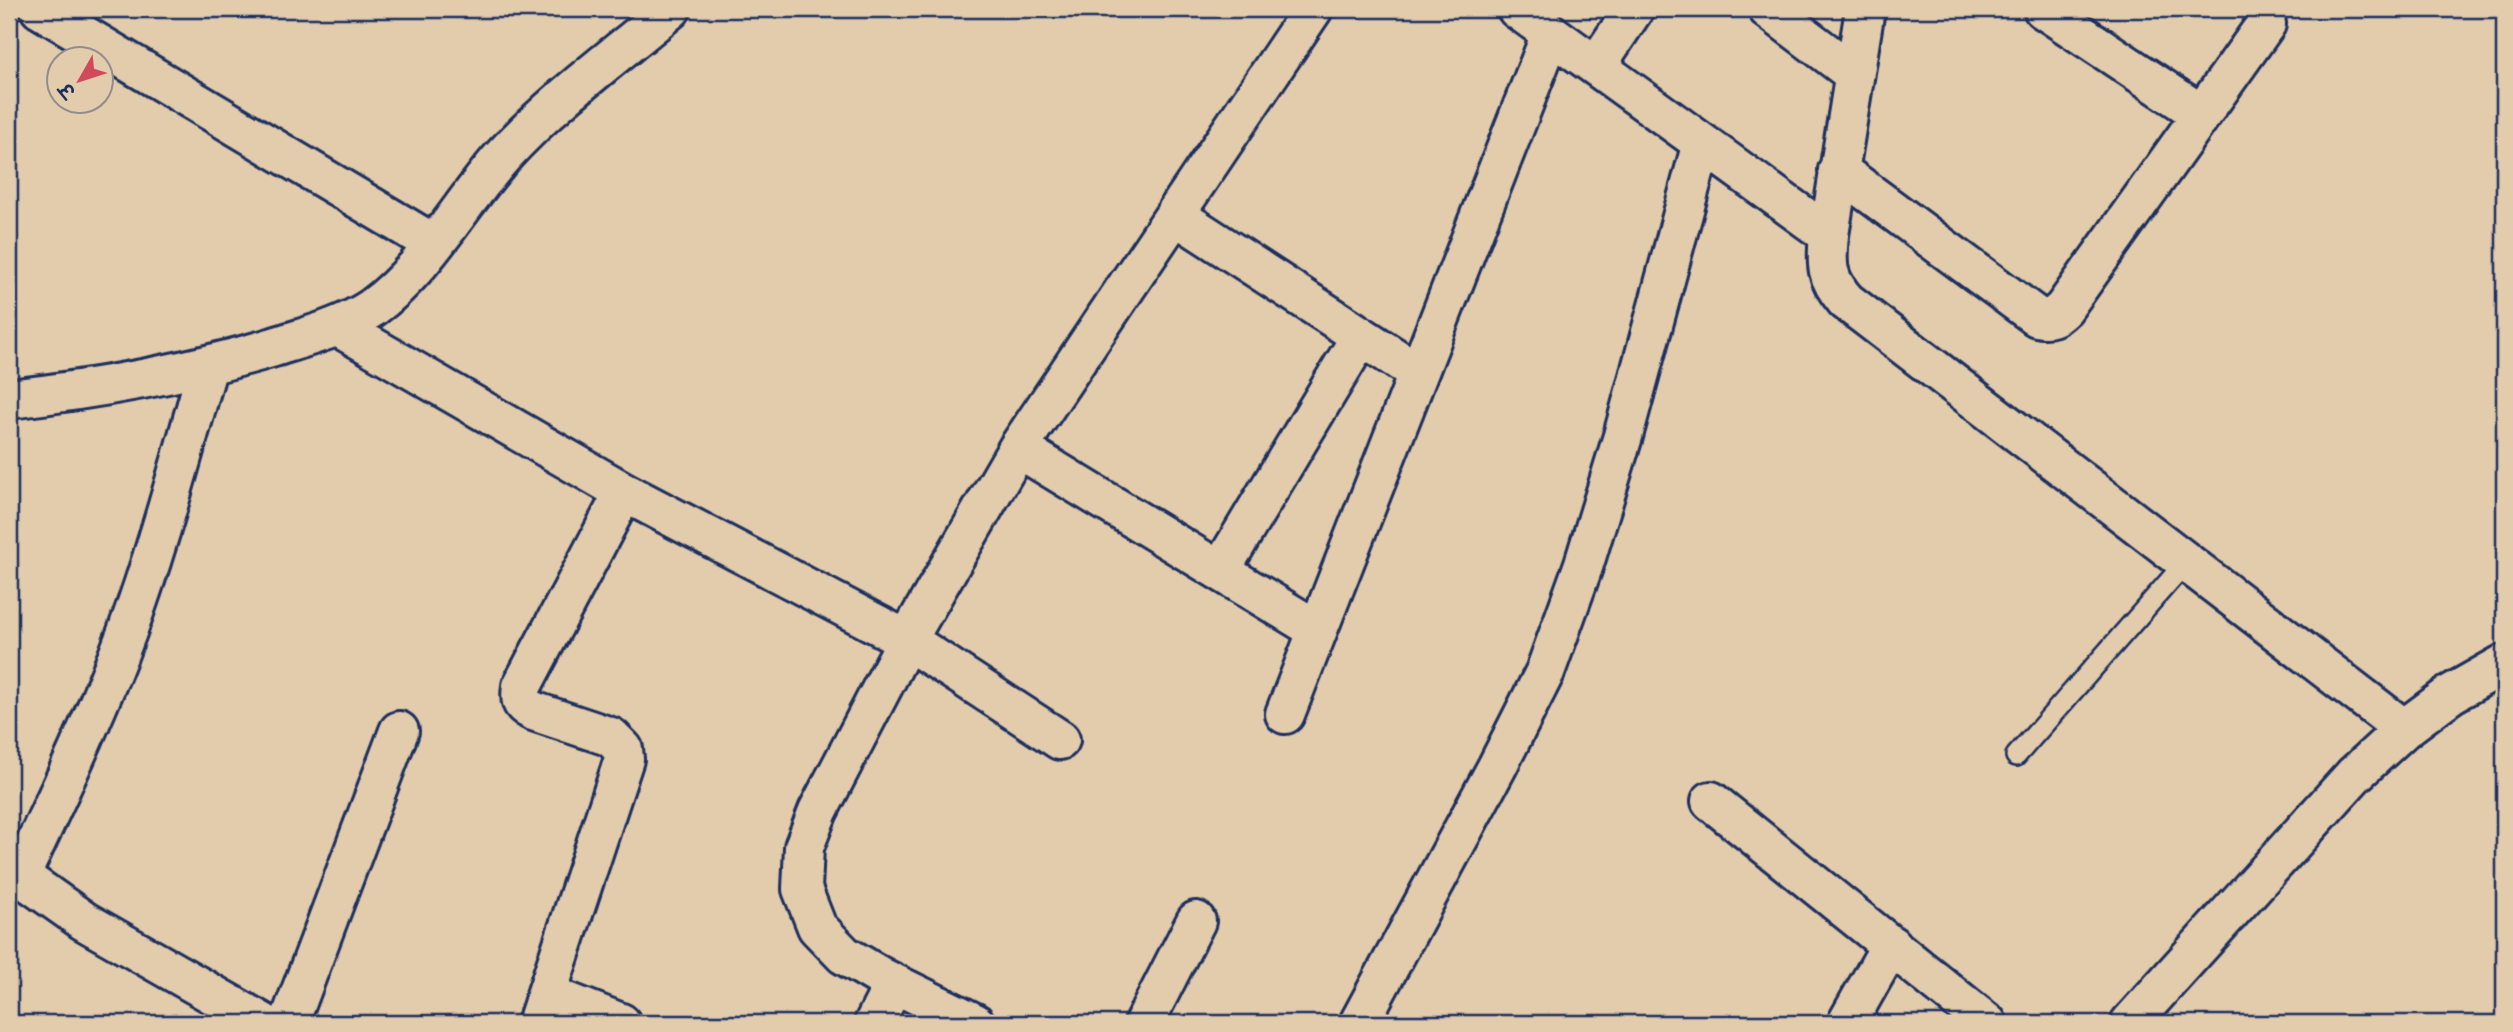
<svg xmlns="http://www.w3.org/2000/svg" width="2513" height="1032" viewBox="0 0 2513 1032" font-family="Itim,'Playpen Sans Deva',sans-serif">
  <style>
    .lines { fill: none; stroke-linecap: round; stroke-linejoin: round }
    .lane-casing { stroke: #1b2f5e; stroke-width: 24 }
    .street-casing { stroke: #1b2f5e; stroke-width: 44 }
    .lane { stroke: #e2ccac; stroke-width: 19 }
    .street { stroke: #e2ccac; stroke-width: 38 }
  </style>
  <rect width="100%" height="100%" fill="#e2ccac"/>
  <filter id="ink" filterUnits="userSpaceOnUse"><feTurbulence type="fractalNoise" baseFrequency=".0143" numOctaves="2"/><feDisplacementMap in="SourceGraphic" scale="14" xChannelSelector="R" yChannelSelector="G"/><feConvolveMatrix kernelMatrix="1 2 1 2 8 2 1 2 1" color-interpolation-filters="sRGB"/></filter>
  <g filter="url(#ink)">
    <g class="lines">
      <g class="lane-casing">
        <path id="lane" d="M2016,756L2186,562"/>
      </g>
      <g class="street-casing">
        <path id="street" d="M40,9L434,244
          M1517,9L1829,235
          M1768,9L1854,74
          M1865,9L1829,235C1826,265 1826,278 1846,301L2404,729
          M2043,9L2201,114
          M1596,66L1634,9
          M1838,170L2037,317C2050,320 2055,317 2064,308L2266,24
          M1175,215L1418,373
          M338,327L624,492L907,640L1060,740
          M9,399C99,389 187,373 274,347C308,336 342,328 372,308C426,269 459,205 503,156C553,101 614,57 671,9
          M1018,448L1317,630
          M1220,571L1361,336
          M1285,714L1551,34
          M1711,801L1987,1023
          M9,868L84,921L263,1023
          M20,877C57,796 96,716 127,632C159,545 182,455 208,366
          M547,994L621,1023
          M289,1023L399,731
          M537,1023L624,759L623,749L611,737L533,711C520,705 520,700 522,686L624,492
          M874,1023L894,984
          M975,1023L883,978L844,955L817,927L802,889L804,847L818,811L907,640L1018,448L1313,9
          M1144,1023L1196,921
          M1359,1023L1497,767L1545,672L1584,564L1623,436L1702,143
          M1847,1023L1891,945
          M2130,1023L2354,775L2404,729L2451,694L2504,664"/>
      </g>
      <use href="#lane" class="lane"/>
      <use href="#street" class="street"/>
    </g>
  </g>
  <rect width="2513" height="1032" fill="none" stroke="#e2ccac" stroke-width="35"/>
  <rect x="18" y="18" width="2478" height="997" fill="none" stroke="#1b2f5e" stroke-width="2.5" filter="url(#ink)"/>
  <g transform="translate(80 80) rotate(231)"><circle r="33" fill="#e2ccac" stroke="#928d8d" stroke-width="2"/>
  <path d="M0-5L12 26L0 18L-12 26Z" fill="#d1495b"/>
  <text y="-10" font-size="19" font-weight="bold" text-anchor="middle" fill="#1b2f5e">उ</text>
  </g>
</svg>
